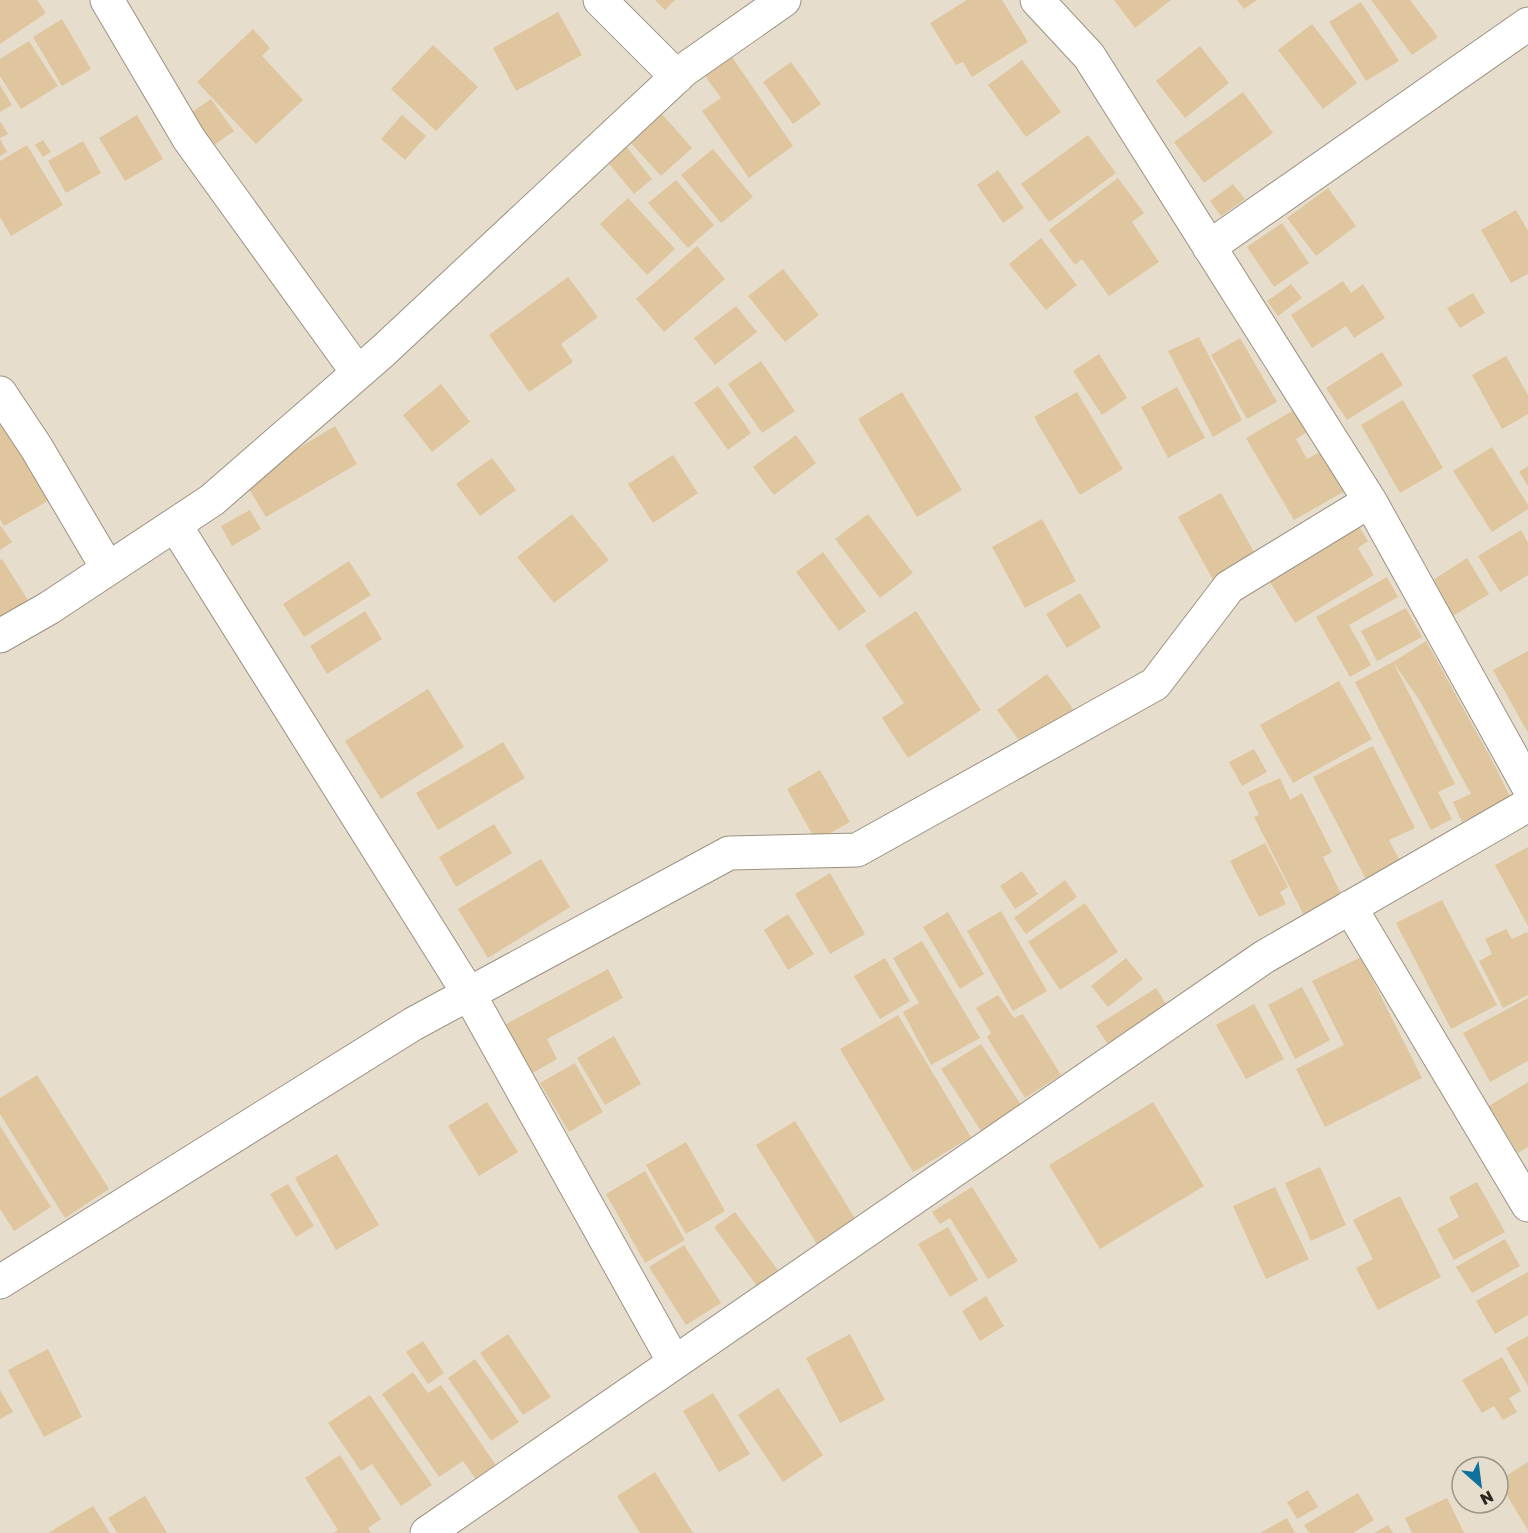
<svg xmlns="http://www.w3.org/2000/svg" width="1528" height="1533" viewBox="0 0 1528 1533" font-family="'Golos Text',sans-serif">
  <style>
    .building { fill: #e0c69e }
    .lines { fill: none; stroke-linecap: round; stroke-linejoin: round }
    .street-casing { stroke: #9b9282; stroke-width: 35 }
    .street { stroke: #fff; stroke-width: 33 }
  </style>
  <rect width="100%" height="100%" fill="#e6ddcc"/>
  <path class="building" d="M0,0H37L46,13L0,44Z
    M655,0H675L665,10Z
    M967,0H1002L1028,42L972,77L963,62L956,65L930,23Z
    M1114,0H1171L1135,28Z
    M1237,0H1257L1244,9Z
    M1371,0H1410L1438,37L1412,55Z
    M1361,2L1399,61L1366,81L1329,22Z
    M558,12L582,55L516,91L493,48Z
    M62,19L91,69L62,86L33,37Z
    M1312,24L1357,83L1323,109L1278,50Z
    M253,29L270,48L262,56L303,100L256,144L197,82Z
    M29,41L58,86L21,109L0,76V59Z
    M433,45L478,87L436,131L391,89Z
    M1200,46L1229,83L1185,118L1156,81Z
    M730,54L793,146L749,178L702,111L721,98L703,73Z
    M1022,60L1061,112L1026,137L988,85Z
    M791,62L821,104L793,124L763,82Z
    M0,85L12,105L0,112Z
    M1243,92L1273,133L1204,183L1174,142Z
    M211,99L234,131L214,145L191,113Z
    M662,114L692,148L661,176L630,142Z
    M137,115L163,159L125,181L99,138Z
    M402,115L426,136L405,160L381,139Z
    M0,121L8,134L0,138Z
    M1088,135L1116,173L1049,222L1021,184Z
    M0,139L7,152L0,156Z
    M43,140L51,152L43,157L35,145Z
    M83,141L101,173L66,193L48,161Z
    M27,145L63,205L11,236L0,217V161Z
    M625,145L652,179L634,194L606,160Z
    M713,149L753,197L721,223L681,175Z
    M998,170L1024,208L1003,223L977,185Z
    M1118,178L1144,213L1132,222L1159,262L1109,296L1082,259L1075,265L1049,230Z
    M676,180L714,225L688,248L648,203Z
    M1233,184L1245,199L1221,216L1210,201Z
    M1328,188L1356,226L1316,256L1287,218Z
    M628,198L675,249L647,275L600,224Z
    M1516,210L1528,231V274L1511,283L1481,230Z
    M1282,223L1309,263L1274,287L1247,247Z
    M1041,238L1077,285L1046,310L1009,264Z
    M697,246L725,279L664,332L636,299Z
    M783,269L819,315L785,342L748,296Z
    M568,277L598,317L561,344L573,362L529,392L489,335Z
    M1343,281L1351,293L1363,284L1385,318L1354,338L1346,326L1312,348L1291,315Z
    M1291,284L1302,298L1278,316L1267,301Z
    M1473,293L1485,313L1460,328L1447,308Z
    M736,306L757,332L715,365L694,338Z
    M1199,337L1242,420L1213,437L1168,351Z
    M1240,338L1277,402L1247,419L1211,355Z
    M1382,352L1403,385L1347,420L1326,388Z
    M1099,354L1127,398L1102,415L1073,371Z
    M1506,356L1528,395V414L1502,429L1472,375Z
    M761,361L795,411L762,433L728,384Z
    M441,384L470,422L432,452L403,415Z
    M718,386L751,433L728,450L694,403Z
    M1177,387L1205,438L1168,458L1141,407Z
    M902,392L962,490L917,517L858,419Z
    M1077,392L1123,469L1080,495L1034,417Z
    M1403,400L1443,468L1400,493L1361,425Z
    M1294,410L1307,432L1296,439L1307,459L1322,451L1345,491L1294,520L1246,438Z
    M0,422L55,497L4,526L0,520Z
    M335,426L357,464L266,517L244,481Z
    M796,435L816,463L774,495L753,467Z
    M1492,447L1528,505V509L1492,532L1453,471Z
    M673,455L698,493L653,523L628,484Z
    M492,458L516,490L480,516L456,484Z
    M1528,466V486L1519,472Z
    M1221,493L1259,561L1216,585L1178,517Z
    M250,510L261,529L232,546L221,526Z
    M572,514L609,560L554,603L517,557Z
    M868,514L913,573L880,598L835,539Z
    M1042,519L1076,581L1025,608L992,547Z
    M1357,523L1368,541L1358,548L1374,575L1295,623L1267,577Z
    M0,525L12,542L0,550Z
    M1521,530L1528,543V575L1500,592L1478,556Z
    M823,552L866,611L839,631L796,572Z
    M1467,558L1489,594L1448,619L1427,584Z
    M2,559L31,605L0,624V560Z
    M349,561L371,595L304,637L283,604Z
    M1387,577L1398,597L1349,625L1371,665L1350,677L1316,617Z
    M1080,593L1101,627L1067,648L1046,614Z
    M1406,608L1422,637L1377,661L1361,631Z
    M365,611L382,639L327,674L310,646Z
    M916,611L981,710L908,758L882,718L904,703L865,645Z
    M1426,641L1495,766L1511,799L1462,822L1453,802L1471,794L1420,701L1393,662Z
    M1528,651V733L1493,670Z
    M1393,662L1455,784L1438,792L1452,819L1431,830L1355,682Z
    M1047,674L1074,710L1023,746L997,710Z
    M1339,681L1372,739L1293,783L1260,725Z
    M428,689L464,747L381,799L345,741Z
    M503,742L525,778L438,830L416,793Z
    M1373,746L1415,828L1389,840L1402,865L1368,883L1313,777Z
    M1254,749L1267,772L1242,786L1229,762Z
    M820,770L850,822L816,841L787,789Z
    M1280,778L1290,800L1302,793L1332,852L1323,857L1344,900L1306,919L1254,817L1259,815L1248,792Z
    M494,824L512,853L456,887L439,857Z
    M1265,843L1288,887L1280,892L1286,904L1259,917L1230,861Z
    M1528,847V926L1495,865Z
    M541,859L570,907L488,958L458,909Z
    M1022,871L1038,894L1015,909L1000,886Z
    M830,873L865,934L830,954L795,894Z
    M1065,880L1077,897L1026,934L1014,918Z
    M1442,900L1497,1005L1451,1029L1396,923Z
    M1085,903L1118,952L1060,990L1028,942Z
    M1001,911L1047,991L1013,1011L967,931Z
    M948,912L984,974L960,989L923,927Z
    M788,914L814,954L788,970L764,930Z
    M1506,929L1512,939L1527,932L1528,934V995L1503,1008L1479,961L1492,954L1485,939Z
    M922,941L980,1038L931,1065L903,1012L919,1003L893,958Z
    M1361,957L1422,1078L1325,1127L1296,1069L1344,1045L1312,981Z
    M885,958L910,1001L880,1019L854,976Z
    M1126,958L1143,979L1108,1007L1091,986Z
    M608,969L623,998L547,1039L557,1059L524,1078L497,1029Z
    M1302,987L1330,1040L1295,1059L1268,1005Z
    M1156,988L1168,1007L1109,1046L1096,1026Z
    M998,995L1014,1018L1023,1014L1061,1075L1025,1098L987,1037L991,1033L976,1008Z
    M1528,998V1061L1490,1082L1463,1033Z
    M1254,1004L1284,1059L1246,1079L1216,1025Z
    M898,1015L971,1137L913,1172L840,1049Z
    M614,1036L641,1084L605,1105L577,1058Z
    M981,1044L1023,1108L983,1134L941,1069Z
    M575,1063L603,1112L569,1132L540,1083Z
    M37,1075L109,1189L65,1218L0,1114V1098Z
    M1528,1082V1147L1518,1153L1489,1106Z
    M487,1102L518,1152L479,1176L448,1126Z
    M1153,1102L1204,1186L1100,1249L1049,1165Z
    M795,1121L859,1225L820,1249L756,1145Z
    M0,1126L51,1207L14,1231L0,1209Z
    M686,1142L725,1211L686,1234L646,1165Z
    M337,1154L379,1225L336,1250L295,1178Z
    M1320,1167L1346,1225L1311,1241L1285,1183Z
    M645,1171L685,1240L645,1263L606,1194Z
    M1477,1182L1505,1232L1454,1260L1437,1229L1459,1217L1449,1197Z
    M288,1184L314,1226L296,1237L270,1194Z
    M972,1187L1018,1261L988,1279L950,1218L940,1224L932,1212Z
    M1275,1187L1309,1259L1266,1279L1233,1206Z
    M1400,1196L1441,1277L1378,1310L1356,1268L1373,1259L1353,1220Z
    M735,1212L783,1277L762,1293L714,1227Z
    M948,1227L978,1280L950,1297L918,1244Z
    M1505,1239L1520,1266L1472,1293L1456,1267Z
    M684,1245L721,1303L686,1325L649,1267Z
    M1528,1272V1315L1495,1334L1476,1301Z
    M986,1296L1004,1326L980,1341L962,1311Z
    M508,1334L551,1397L523,1415L480,1353Z
    M850,1334L885,1400L840,1423L806,1358Z
    M1528,1336V1386L1506,1348Z
    M423,1341L444,1373L428,1384L406,1352Z
    M48,1349L82,1417L44,1437L8,1370Z
    M1502,1357L1521,1391L1509,1398L1517,1412L1503,1420L1494,1406L1482,1413L1462,1380Z
    M475,1359L519,1422L491,1441L448,1378Z
    M413,1372L428,1393L441,1385L500,1471L480,1485L463,1461L439,1477L382,1394Z
    M778,1388L823,1455L783,1482L738,1415Z
    M0,1390L13,1412L0,1419Z
    M713,1393L750,1454L719,1472L683,1411Z
    M370,1395L432,1485L401,1506L372,1464L361,1471L328,1423Z
    M340,1455L381,1519L368,1528L371,1533H333L338,1530L305,1478Z
    M1528,1462V1530L1498,1481Z
    M655,1472L693,1533H640L617,1496Z
    M1308,1490L1318,1507L1297,1519L1287,1502Z
    M1358,1493L1374,1520L1353,1533H1309L1304,1525Z
    M145,1496L167,1533H117L108,1518Z
    M1447,1498L1464,1533H1412L1405,1518Z
    M93,1506L110,1533H48Z
    M1287,1518L1295,1533H1260Z
    M1388,1525L1393,1533H1374Z"/>
  <g class="lines">
    <g class="street-casing">
      <path id="street" d="M107,0L189,139L358,373
        M600,0L677,77
        M1037,0L1089,56L1370,501L1528,786
        M1209,247L1528,24
        M0,393L36,447L108,569
        M175,525L469,994L674,1362
        M0,636L49,608L212,500L382,352L684,70L784,0
        M1350,907L1528,1205
        M0,1282L413,1024L729,853L857,850L1155,684L1229,587L1370,501
        M427,1533L1264,957L1528,805"/>
    </g>
    <use href="#street" class="street"/>
  </g>
  <g transform="translate(1480 1485) rotate(152)"><circle r="28" fill="#e6ddcc" stroke="#9b9488" stroke-width="1.5"/>
  <path d="M0-4.5L10 22L0 15L-10 22Z" fill="#10719f"/>
  <text y="-9" font-size="16" font-weight="bold" text-anchor="middle" fill="#2b2721">N</text>
  </g>
</svg>
